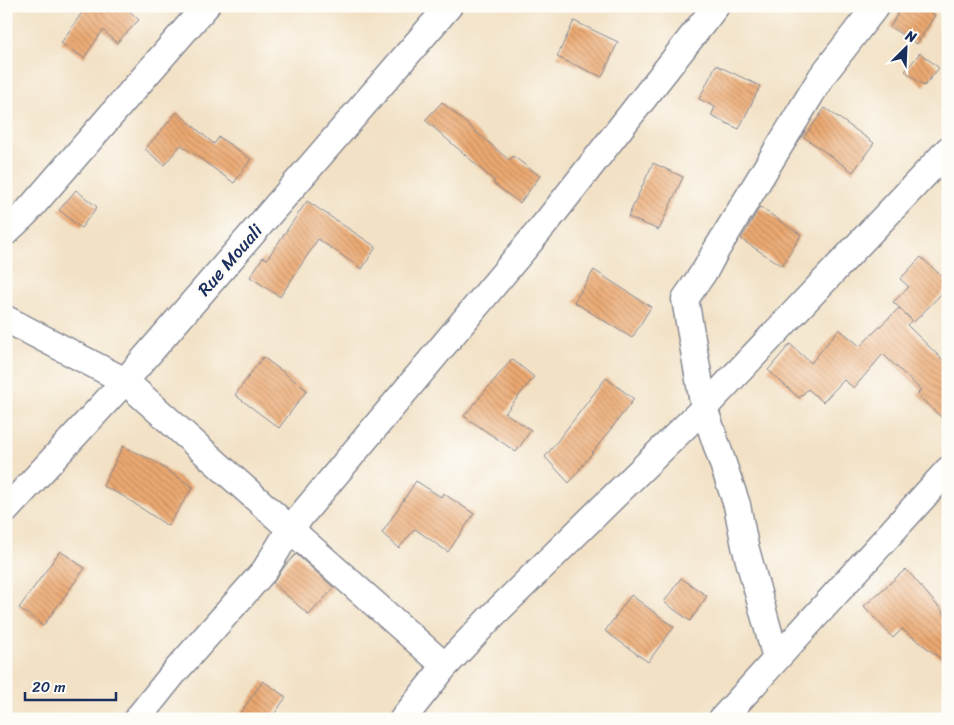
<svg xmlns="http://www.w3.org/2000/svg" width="954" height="725" viewBox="0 0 954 725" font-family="Sriracha,sans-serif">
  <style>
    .building { fill: url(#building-back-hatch) }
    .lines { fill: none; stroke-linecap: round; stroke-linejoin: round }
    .minor-casing { stroke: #868892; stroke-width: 29 }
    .minor { stroke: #fff; stroke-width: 26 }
    .labels { text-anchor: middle; stroke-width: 5; stroke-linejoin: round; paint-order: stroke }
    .street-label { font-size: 18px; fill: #1b2f5e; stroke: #fdfcf7 }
  </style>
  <defs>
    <pattern id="building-back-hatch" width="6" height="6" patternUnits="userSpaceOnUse" patternTransform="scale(1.25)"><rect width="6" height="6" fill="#eca971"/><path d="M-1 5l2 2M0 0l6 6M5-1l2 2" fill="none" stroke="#be8a60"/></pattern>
  </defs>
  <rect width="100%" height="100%" fill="#fdfcf7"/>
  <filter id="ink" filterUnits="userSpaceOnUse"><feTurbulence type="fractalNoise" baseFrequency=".02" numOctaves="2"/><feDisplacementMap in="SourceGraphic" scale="10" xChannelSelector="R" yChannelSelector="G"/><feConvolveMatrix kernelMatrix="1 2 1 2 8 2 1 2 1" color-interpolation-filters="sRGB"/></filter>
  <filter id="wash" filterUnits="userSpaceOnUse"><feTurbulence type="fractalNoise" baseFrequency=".0096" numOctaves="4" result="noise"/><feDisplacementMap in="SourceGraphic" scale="20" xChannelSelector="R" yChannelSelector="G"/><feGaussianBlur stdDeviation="1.12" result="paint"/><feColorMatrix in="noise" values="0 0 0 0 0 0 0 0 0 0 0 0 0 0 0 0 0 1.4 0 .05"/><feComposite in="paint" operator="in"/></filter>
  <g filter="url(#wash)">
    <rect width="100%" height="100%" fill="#f2e1c5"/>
    <g id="blocks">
      <path class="building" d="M78,6H124L139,20L117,43L103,30L84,58L61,43L83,11Z
        M902,6H921L935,15L917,44L890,27Z
        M574,21L618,42L602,77L557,57Z
        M920,53L939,68L924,86L905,71Z
        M716,65L760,86L739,129L711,116L715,107L699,99Z
        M442,102L510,161L513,156L540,176L520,203L493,183L495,181L425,120Z
        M825,108L874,143L853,172L804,137Z
        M177,112L214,144L219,137L251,159L234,183L181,145L164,165L145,149Z
        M653,163L683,177L659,230L628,217Z
        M76,190L97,207L81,228L59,210Z
        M307,201L376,247L362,269L318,239L280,297L250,277L263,257L267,259Z
        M760,207L801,235L782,266L741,239Z
        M921,257L948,282V287L914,322L893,302L909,287L900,279Z
        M594,270L651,307L632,338L574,302Z
        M899,308L912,320L907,325L947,364L948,363V424L917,394L921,390L883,354L854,388L844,380L823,402L808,389L799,398L768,370L790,344L811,363L839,329L860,346Z
        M263,357L307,390L279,428L235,395Z
        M512,359L534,377L505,413L531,430L516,452L464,416Z
        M606,378L634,399L569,483L545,457Z
        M123,446L152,460L193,487L168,526L123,496L103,486Z
        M416,481L441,497L443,493L474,514L448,552L415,529L399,548L382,533Z
        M60,551L85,568L43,626L19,608Z
        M296,554L334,588L309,615L273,583L285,566Z
        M906,569L948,618V664L902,629L893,638L864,606Z
        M681,578L707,596L690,621L664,602Z
        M631,595L674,627L648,662L605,631Z
        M263,681L286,697L271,719H236Z"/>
    </g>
  </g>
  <g filter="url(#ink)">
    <use href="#blocks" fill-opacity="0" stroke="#868892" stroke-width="1"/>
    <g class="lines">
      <g class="minor-casing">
        <path id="minor" d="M6,232L26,213L206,6
          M6,319L125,381L290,529L445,666
          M6,510L125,381L449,6
          M776,658L745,546L737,505L704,408L685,299L706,269L715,252L822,76L876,6
          M137,719L173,674L265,570L290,529L549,219L716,6
          M403,719L445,666L489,619L704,408L948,150
          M722,719L948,470"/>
      </g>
      <use href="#minor" class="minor"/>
    </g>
  </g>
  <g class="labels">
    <g class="street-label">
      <text transform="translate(230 260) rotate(-49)" y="6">Rue Mouali</text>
    </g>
  </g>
  <rect width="954" height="725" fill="none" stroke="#fdfcf7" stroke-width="25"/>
  <g transform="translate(906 48) rotate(24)" stroke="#fdfcf7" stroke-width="4" paint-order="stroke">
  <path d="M0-4L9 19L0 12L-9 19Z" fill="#1b2f5e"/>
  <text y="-8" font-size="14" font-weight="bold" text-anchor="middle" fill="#1b2f5e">N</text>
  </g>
  <path d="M25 692v8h91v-8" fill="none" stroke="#1b2f5e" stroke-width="2.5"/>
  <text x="32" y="692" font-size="15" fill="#1b2f5e" stroke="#fdfcf7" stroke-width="4" paint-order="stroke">20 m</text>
</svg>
